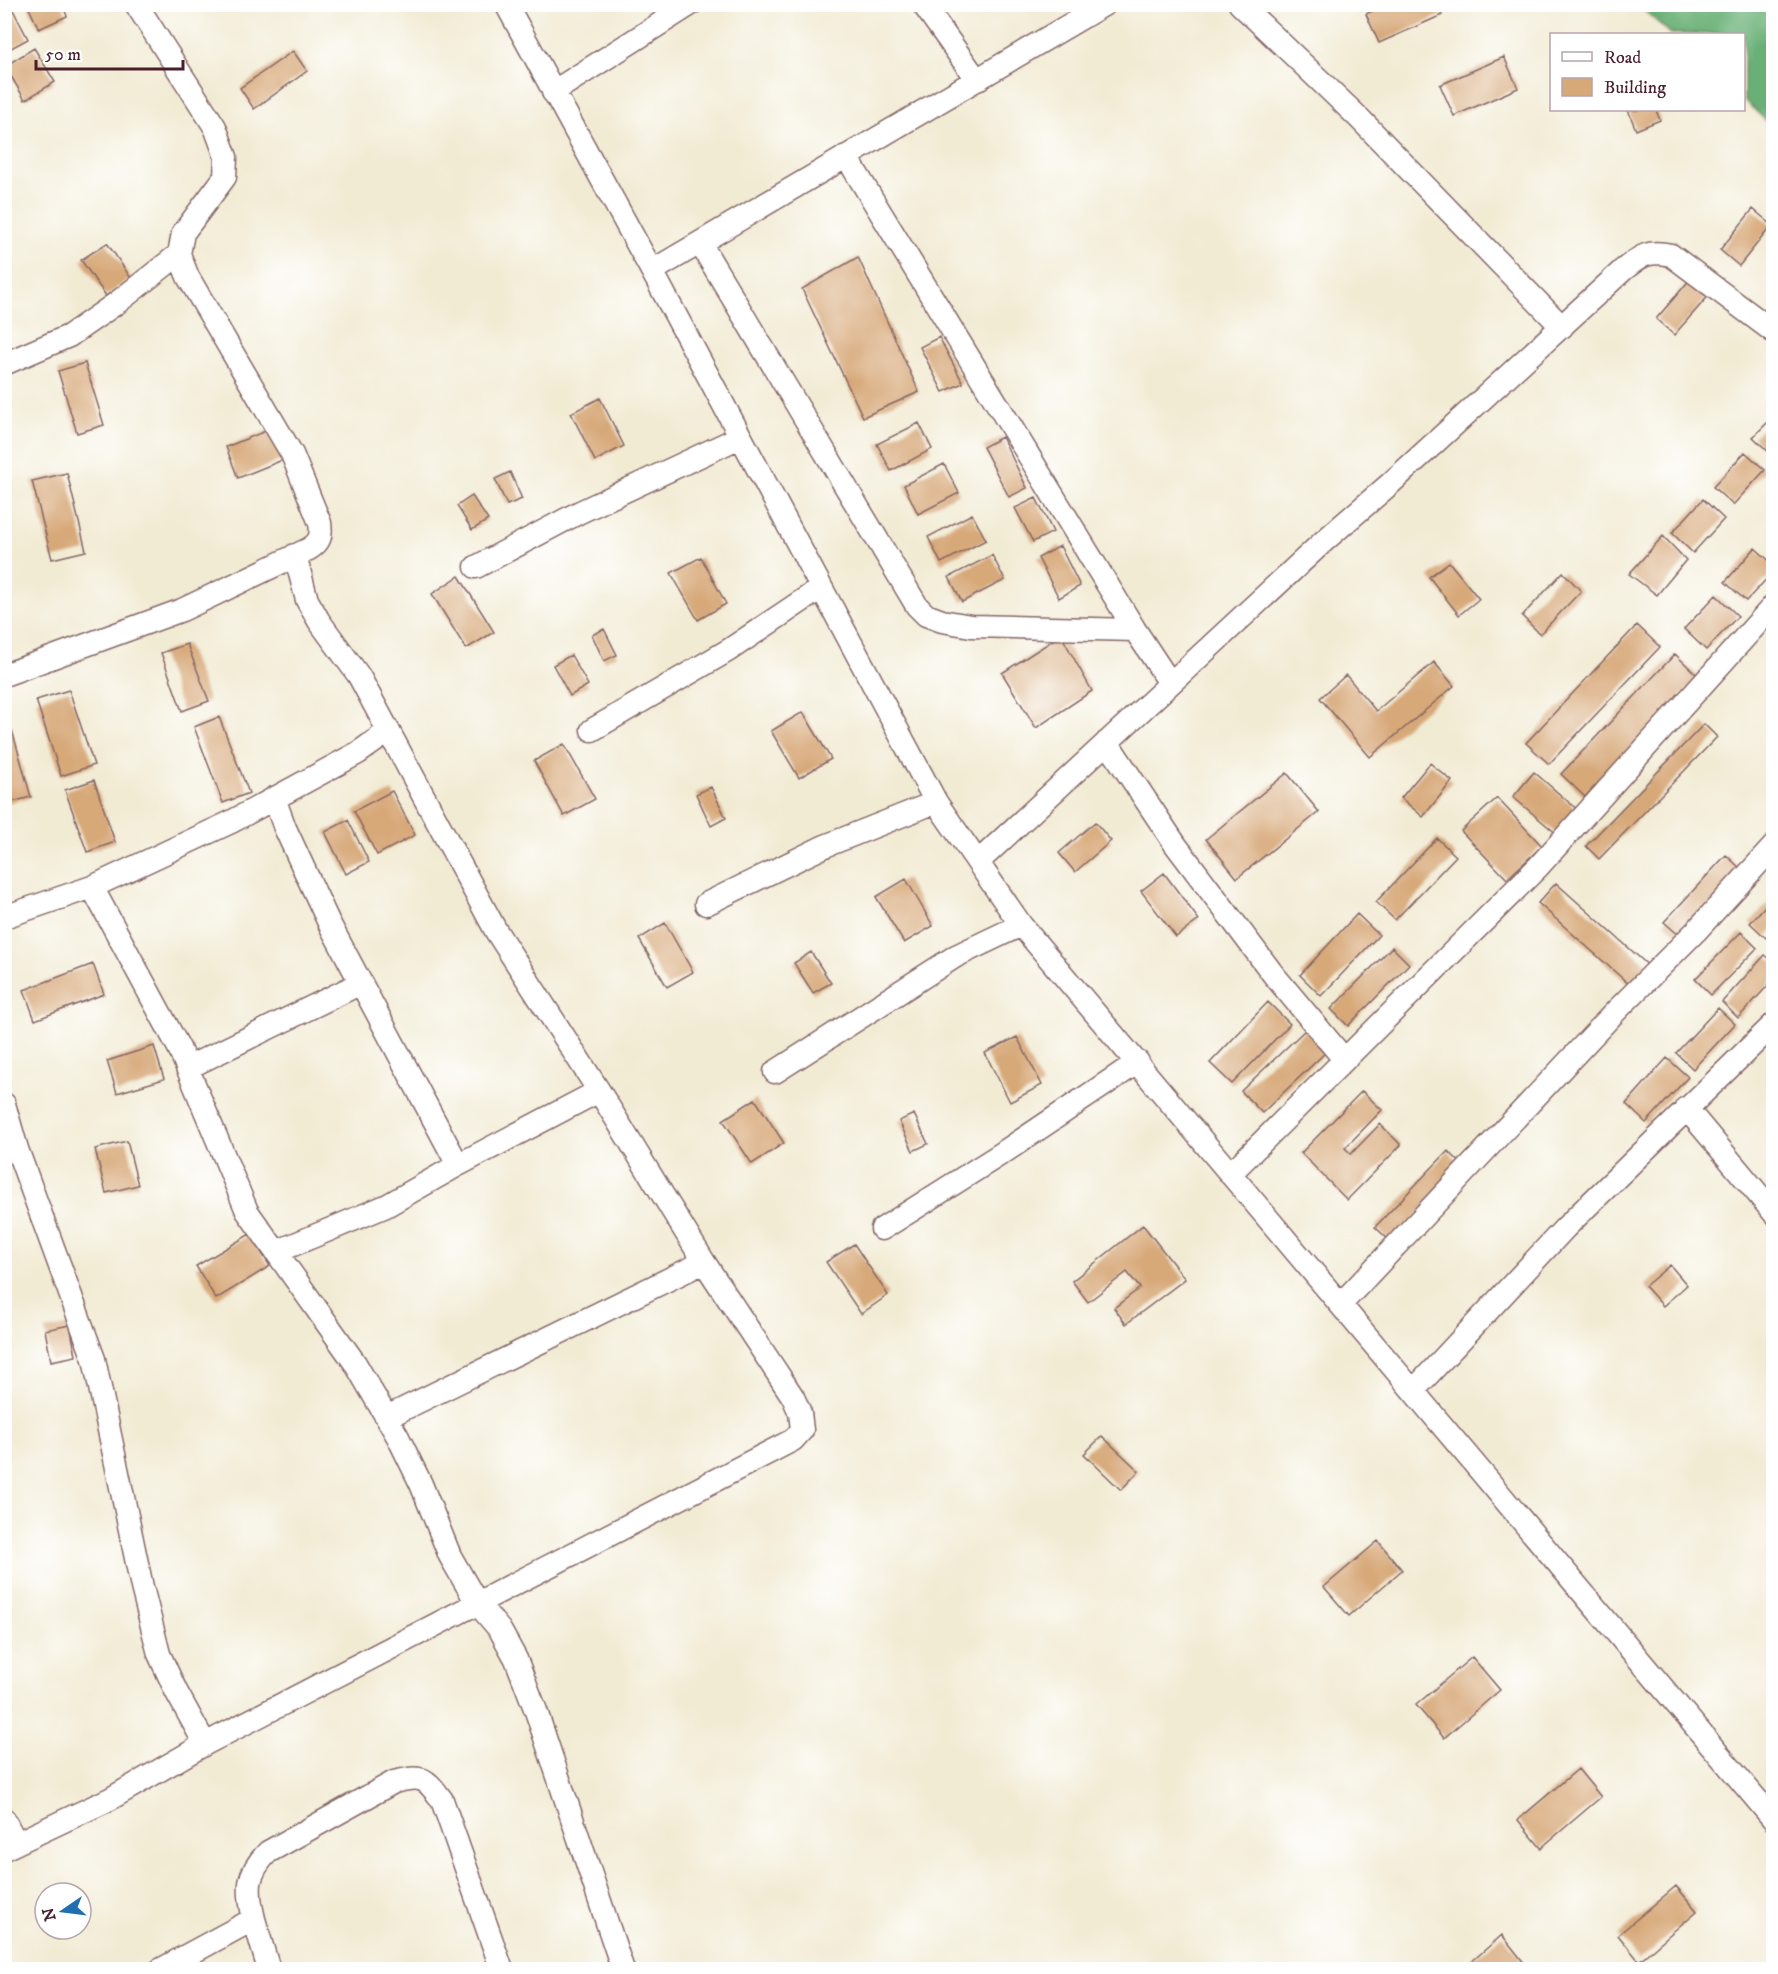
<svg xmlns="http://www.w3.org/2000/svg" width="1778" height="1974" viewBox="0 0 1778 1974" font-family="'IM FELL DW Pica',serif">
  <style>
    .forest { fill: #69b076; stroke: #5a6850; stroke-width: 1.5 }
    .building { fill: #d7a878 }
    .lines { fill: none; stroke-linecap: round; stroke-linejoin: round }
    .minor-casing { stroke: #856666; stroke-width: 25 }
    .minor { stroke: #fff; stroke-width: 22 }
  </style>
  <rect width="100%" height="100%" fill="#fff"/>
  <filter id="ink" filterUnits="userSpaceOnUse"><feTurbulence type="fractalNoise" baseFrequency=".0167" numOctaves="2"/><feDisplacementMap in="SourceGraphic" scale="12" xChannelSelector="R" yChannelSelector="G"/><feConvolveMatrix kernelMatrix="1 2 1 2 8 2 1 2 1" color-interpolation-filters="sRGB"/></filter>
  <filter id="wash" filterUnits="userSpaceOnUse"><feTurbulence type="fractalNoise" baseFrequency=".008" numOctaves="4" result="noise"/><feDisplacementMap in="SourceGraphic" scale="24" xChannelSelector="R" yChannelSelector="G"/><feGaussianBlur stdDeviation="1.35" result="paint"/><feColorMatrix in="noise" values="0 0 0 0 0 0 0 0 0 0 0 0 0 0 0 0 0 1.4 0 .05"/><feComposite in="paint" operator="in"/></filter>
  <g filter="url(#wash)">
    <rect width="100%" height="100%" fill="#f2ebd4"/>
    <path class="forest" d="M1638,5H1773V127L1744,100V34H1671Z"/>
    <g id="blocks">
      <path class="building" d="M4,4H10L28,39L4,52Z
        M27,4H62L67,16L39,29Z
        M1387,4H1437L1442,15L1379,43L1366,14Z
        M34,48L55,82L25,100L5,66Z
        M293,51L307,71L254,109L240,88Z
        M1504,57L1518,88L1454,116L1440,85Z
        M1628,110H1656L1660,120L1636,130Z
        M1753,209L1772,225L1739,266L1720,250Z
        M107,243L131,278L106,296L81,260Z
        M858,257L919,392L863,417L802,289Z
        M1693,276L1712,292L1674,335L1656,319Z
        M939,337L963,383L943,392L920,347Z
        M85,363L104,425L77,433L58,371Z
        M600,398L624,446L595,461L571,413Z
        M1774,416V457L1753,437Z
        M919,423L932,449L891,471L877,444Z
        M273,428L285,459L238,478L226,447Z
        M1002,437L1027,488L1009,497L983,447Z
        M1745,452L1765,470L1733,505L1713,487Z
        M944,464L959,493L918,514L904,485Z
        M510,472L522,499L507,505L495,479Z
        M67,473L86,551L52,559L32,481Z
        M472,496L488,520L472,530L457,506Z
        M1036,498L1053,532L1033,542L1015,508Z
        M1703,499L1724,519L1693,553L1672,533Z
        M972,514L986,540L941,563L928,537Z
        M1663,536L1686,560L1657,595L1629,574Z
        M1060,546L1080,586L1059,598L1038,558Z
        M1755,548L1774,565V571L1746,601L1725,582Z
        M992,555L1005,580L962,602L949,577Z
        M701,557L726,604L698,620L671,573Z
        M1449,562L1479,599L1459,615L1429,577Z
        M1563,572L1581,591L1540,634L1522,616Z
        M459,576L494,632L466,649L432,594Z
        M1716,595L1738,616L1706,650L1684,629Z
        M1637,625L1660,647L1549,764L1526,743Z
        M604,629L617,655L604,661L592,635Z
        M1061,635L1092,691L1036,728L1002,673Z
        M187,644L209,701L182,711L161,653Z
        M1675,654L1699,677L1585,797L1561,774Z
        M571,655L588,685L570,696L553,665Z
        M1434,662L1454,686L1370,757L1320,698L1346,675L1376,711Z
        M69,690L94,765L61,776L36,700Z
        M803,712L831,759L799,778L771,731Z
        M219,717L249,793L223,803L194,727Z
        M1704,724L1717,737L1599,859L1586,846Z
        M12,730L31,797L4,804V733Z
        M564,744L595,799L564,816L534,761Z
        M1430,763L1452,781L1423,817L1401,798Z
        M1534,772L1579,811L1558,835L1513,797Z
        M1287,773L1319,812L1237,878L1206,839Z
        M94,780L115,842L87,852L65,790Z
        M711,787L726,818L711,826L696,794Z
        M392,791L415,835L377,855L354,811Z
        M1497,798L1542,846L1507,879L1461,831Z
        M348,820L369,862L346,874L325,832Z
        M1095,822L1111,841L1075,872L1059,853Z
        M1437,838L1456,856L1395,920L1376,902Z
        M1726,855L1743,871L1682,938L1664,922Z
        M1164,873L1199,920L1176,937L1141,891Z
        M906,879L933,926L904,943L876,897Z
        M1556,883L1650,967L1632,987L1538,903Z
        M1774,896V929L1766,938L1750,923Z
        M1357,914L1379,935L1321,996L1300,975Z
        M665,923L693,972L667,987L639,939Z
        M1741,932L1757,948L1711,995L1695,979Z
        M1392,947L1409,964L1348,1026L1331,1009Z
        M811,952L831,983L813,993L794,963Z
        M1765,955L1774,962V979L1738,1018L1722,1002Z
        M93,964L104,994L35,1020L24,990Z
        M1268,1002L1290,1024L1232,1084L1210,1063Z
        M1718,1008L1735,1024L1693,1069L1676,1053Z
        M1305,1030L1326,1052L1262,1113L1241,1091Z
        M1017,1037L1042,1085L1010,1102L985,1053Z
        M154,1046L164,1079L117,1093L107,1061Z
        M1667,1058L1688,1077L1646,1123L1626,1104Z
        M1362,1091L1382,1110L1345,1148L1351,1154L1380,1124L1401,1145L1347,1200L1301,1153Z
        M755,1099L784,1143L752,1164L723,1120Z
        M914,1114L928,1144L913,1151L899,1121Z
        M127,1141L138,1185L106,1193L95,1149Z
        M1448,1151L1464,1166L1391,1242L1375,1227Z
        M1143,1225L1185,1279L1126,1324L1114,1308L1140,1288L1127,1272L1088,1302L1072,1281Z
        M250,1234L270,1266L216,1299L196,1266Z
        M854,1244L888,1295L861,1314L826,1262Z
        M1670,1265L1687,1285L1663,1306L1645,1286Z
        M70,1325L76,1356L51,1361L45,1330Z
        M1102,1436L1139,1471L1121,1490L1084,1454Z
        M1378,1541L1402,1570L1349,1616L1324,1587Z
        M1472,1657L1500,1690L1444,1738L1416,1705Z
        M1578,1769L1601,1797L1541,1848L1518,1820Z
        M1676,1886L1697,1911L1639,1961L1618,1935Z
        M1502,1935L1525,1964L1519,1970H1462Z"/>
    </g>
  </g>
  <g filter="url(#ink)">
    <use href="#blocks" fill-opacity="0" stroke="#856666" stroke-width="1.5"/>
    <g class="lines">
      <g class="minor-casing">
        <path id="minor" d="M506,4L652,271L936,802L1021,925L1774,1820
          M923,4L977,80
          M1240,4L1359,118L1562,327
          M553,92L691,4
          M846,156L1135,630L1170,683
          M700,243L917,606L926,615L942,621L971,626L1135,630
          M652,271L1105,4
          M4,364L69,336L118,302L179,254
          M476,567L580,512L740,437
          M4,675L182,610L309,549C320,542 322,536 320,523L292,454L188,277L179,254L183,233L225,177L226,157L215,127L136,4
          M592,730L729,650L821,588
          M1107,742L1175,844L1273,974L1344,1059
          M274,798L285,828L329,923L458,1165
          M978,862L1324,541L1391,483L1623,270C1641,256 1647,250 1671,255L1774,332
          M92,887L179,1048L247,1211L355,1363L398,1437L421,1484L450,1556L477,1603L500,1630L516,1659L536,1711L623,1970
          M706,904L825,846L936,802
          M4,917L92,887L231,822L358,753L389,731
          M187,1068L361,983
          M775,1072L956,956L1021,925
          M4,1104L17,1149L94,1359L142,1587L159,1654L176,1691L205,1744
          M1686,1108L1774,1213
          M1231,1173L1538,867L1774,605
          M882,1229L1004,1152L1138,1062
          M276,1252L386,1206L458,1165L599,1091
          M1341,1304L1614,1013L1696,931L1774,846
          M1414,1390L1565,1228L1774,1024
          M387,1417L704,1262
          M4,1819L16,1843
          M4,1849L110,1799L205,1744L793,1440L802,1430L800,1413L793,1397L704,1262L599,1091L496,931L359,676L319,621L307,600L295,555
          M254,1919L269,1970
          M160,1970L254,1919C247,1890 246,1874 268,1852L394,1782C422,1775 425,1777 442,1800L502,1970"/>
      </g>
      <use href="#minor" class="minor"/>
    </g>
  </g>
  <rect width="1778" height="1974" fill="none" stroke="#fff" stroke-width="24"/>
  <rect x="1550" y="33" width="195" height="78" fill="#ffffff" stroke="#b7a5aa" stroke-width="1.5"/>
  <rect x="1562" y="52" width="30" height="9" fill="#ffffff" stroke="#b7a5aa" stroke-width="1.5"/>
  <text x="1604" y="63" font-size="18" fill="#4a1f2b">Road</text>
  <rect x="1562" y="78" width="30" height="18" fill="#d7a878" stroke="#b7a5aa" stroke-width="1.5"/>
  <text x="1604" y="93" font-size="18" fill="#4a1f2b">Building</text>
  <g transform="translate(63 1911) rotate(256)"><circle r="28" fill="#ffffff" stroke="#b7a5aa" stroke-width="1.5"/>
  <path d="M0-4.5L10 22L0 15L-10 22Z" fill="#1f6fb2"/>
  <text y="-9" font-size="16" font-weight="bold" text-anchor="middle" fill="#4a1f2b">N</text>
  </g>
  <path d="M36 60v9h147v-9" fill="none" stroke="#4a1f2b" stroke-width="3"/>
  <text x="45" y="60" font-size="18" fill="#4a1f2b" stroke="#ffffff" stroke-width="4.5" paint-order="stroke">50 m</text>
</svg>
